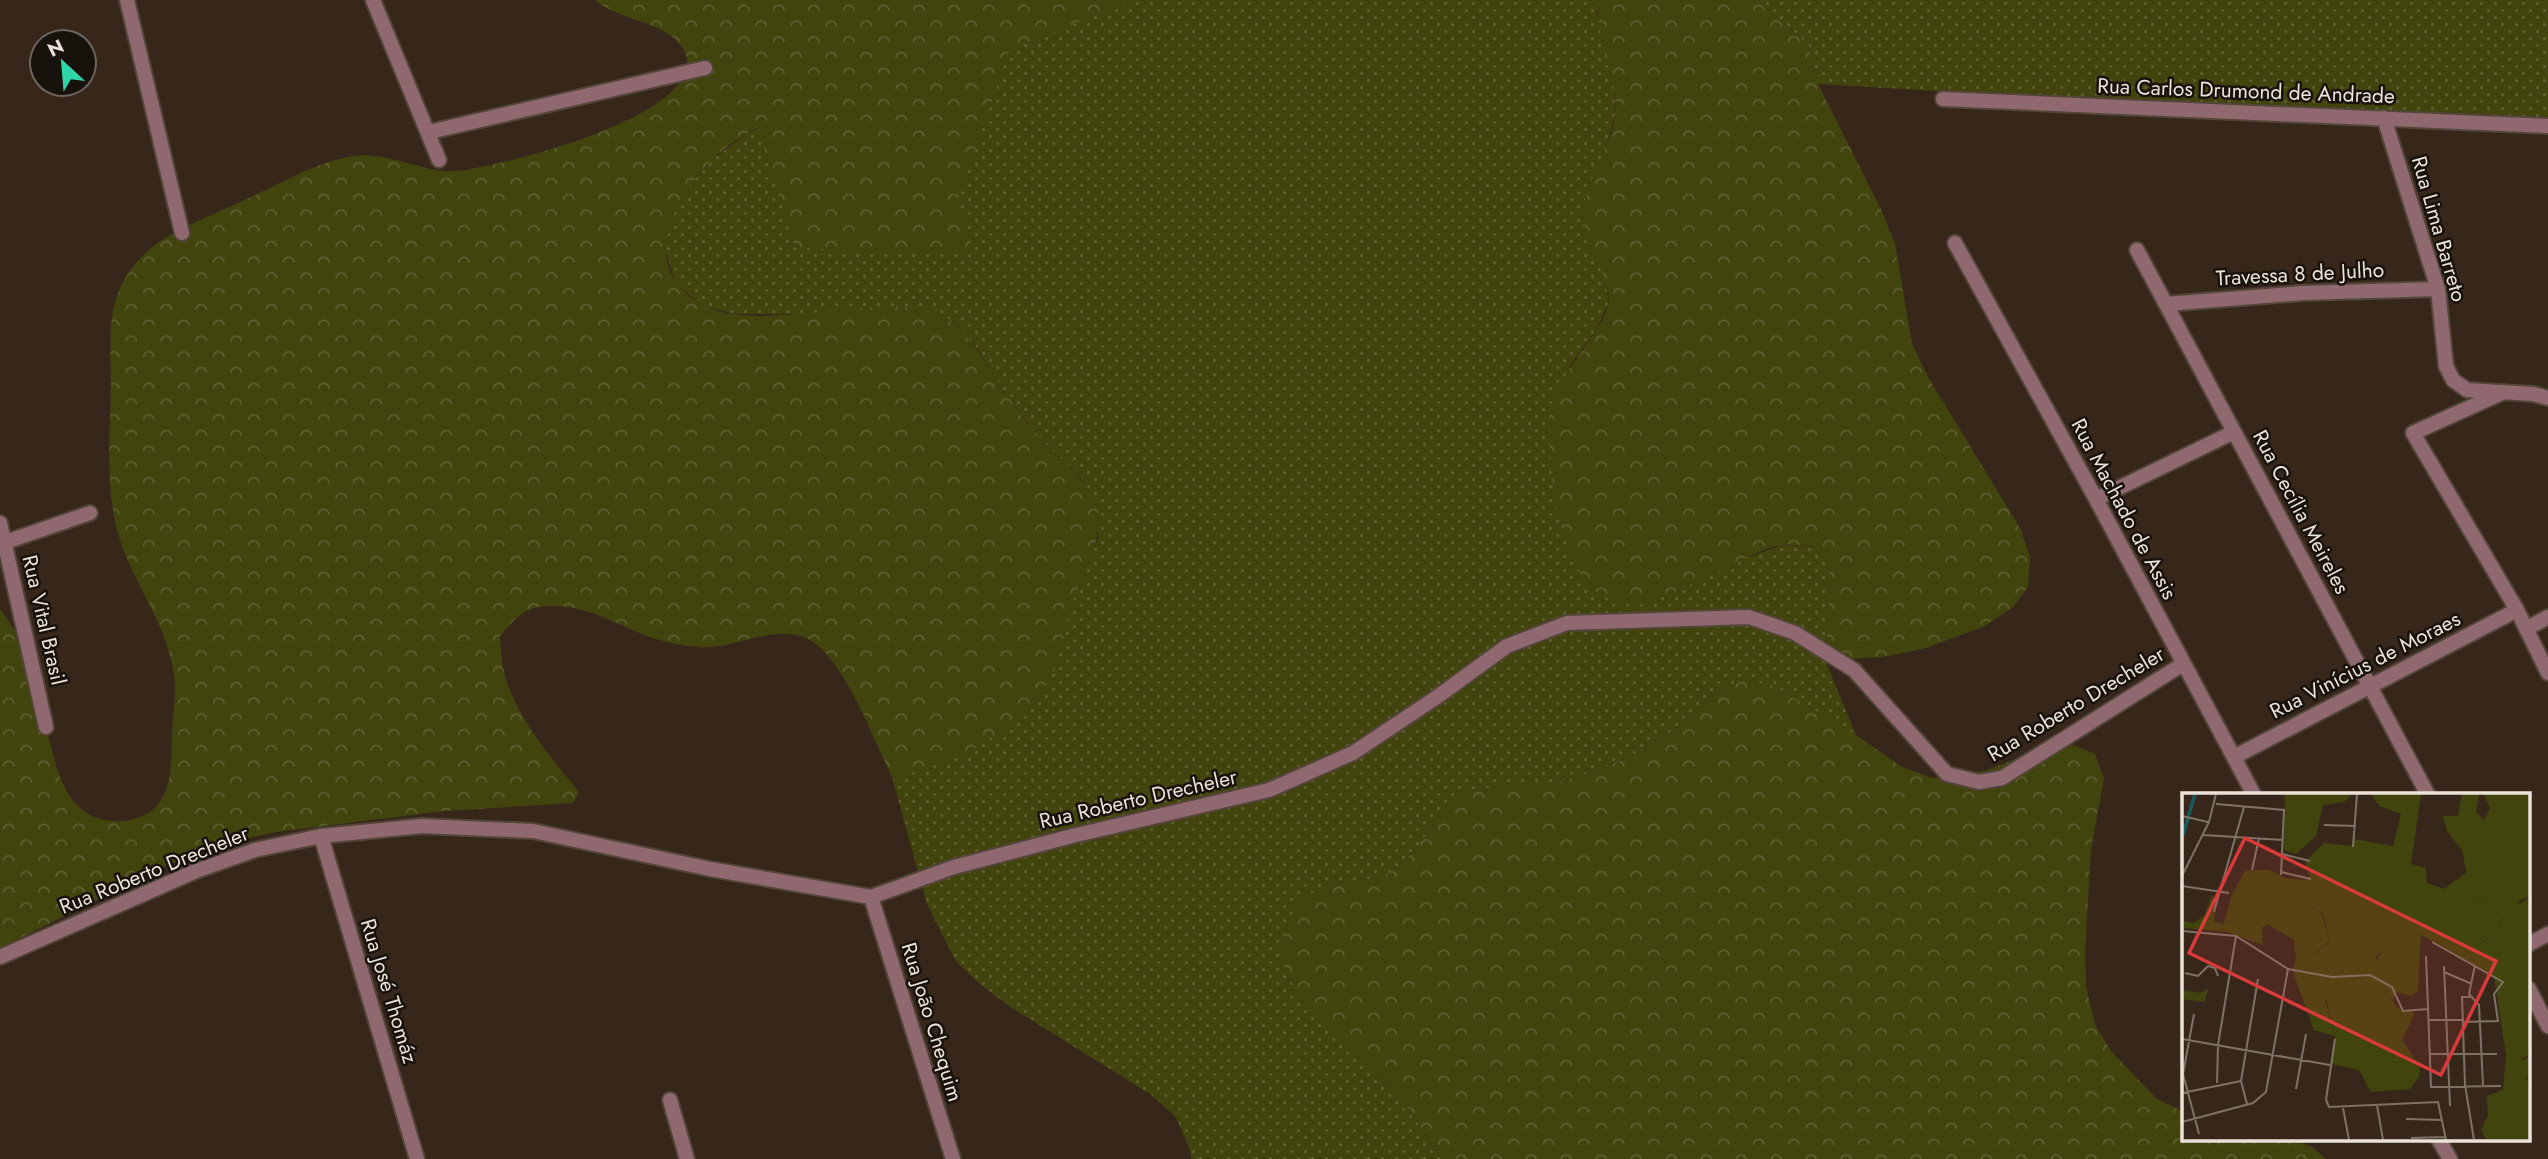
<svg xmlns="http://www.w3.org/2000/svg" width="2548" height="1159" viewBox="0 0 2548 1159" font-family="Jost,sans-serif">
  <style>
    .grass { fill: url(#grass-dots) }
    .forest { fill: url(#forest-crowns) }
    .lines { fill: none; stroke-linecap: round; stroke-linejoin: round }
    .street-casing { stroke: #534539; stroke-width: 18 }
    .street { stroke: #8f696f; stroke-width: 14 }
    .labels { text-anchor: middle; stroke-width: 5; stroke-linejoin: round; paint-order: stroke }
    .street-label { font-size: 21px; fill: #ebe2d9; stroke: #18120c }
    .inset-river { fill: none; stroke: #165b5e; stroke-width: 3.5 }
    .inset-road { fill: none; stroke: #7e7266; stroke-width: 2 }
    .view { fill: #d83b3a; fill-opacity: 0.15; stroke: #d83b3a; stroke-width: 3.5 }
    .inset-edge { fill: none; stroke: #ebe2d9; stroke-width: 3.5 }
  </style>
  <defs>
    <pattern id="grass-dots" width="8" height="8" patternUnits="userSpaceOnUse" patternTransform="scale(1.75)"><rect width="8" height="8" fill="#42440e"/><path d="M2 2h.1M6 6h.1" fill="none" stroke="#5d5f30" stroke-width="1.8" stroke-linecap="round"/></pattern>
    <pattern id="forest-crowns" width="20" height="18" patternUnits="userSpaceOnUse" patternTransform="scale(1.75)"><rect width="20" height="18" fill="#42440e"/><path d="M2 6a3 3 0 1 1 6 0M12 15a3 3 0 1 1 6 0" fill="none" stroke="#5d5f30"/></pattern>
  </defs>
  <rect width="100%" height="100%" fill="#36271a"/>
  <path class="grass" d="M1108,0H1600L1597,14L1614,87L1615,114L1606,148L1584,202L1588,244L1604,273L1609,302L1596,330L1569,367L1749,557L1783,545L1814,547L1828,563L1830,578L1825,660L1856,735L1774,686L1724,688L1678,727L1630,757L1592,772L1558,782L1518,787L1449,802L1417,848L1392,872L1378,878L1327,883L1297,904L1284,932L1283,965L1372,1067L1397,1093L1443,1159H1192L1189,1147L1176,1117L1150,1094L1009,1006L980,984L955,960L927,904L892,777L958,757L1074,596L1098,538V507L1082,479L1039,437L1010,401L977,348L954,322L939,314H735L703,306L675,283L665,248L671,217L689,186L712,160L746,134L804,109Z
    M1756,0H2548V127L1818,84L1808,44Z"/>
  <path class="forest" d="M595,0H1135L1010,49L958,199L974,255L795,248L758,128C698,154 618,259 703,305C749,330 851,303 904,307C921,308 943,312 955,324C978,346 992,374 1010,400C1023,420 1039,437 1056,454C1070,468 1096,490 1098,510C1103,547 1078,580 1069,614C1064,632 1061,651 1055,668C1041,704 995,739 960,756C940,766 914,770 892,777C875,742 842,653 806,638C770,624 735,650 700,647C686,646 667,643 653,638C620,627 589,605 552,606C524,606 518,616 500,636C501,646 501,658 503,668C514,716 549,755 579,792L573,803L444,811L276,832L230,842L163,867L0,948V609C6,618 13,626 17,636C31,667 39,703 48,736C55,761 60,790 80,808C90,818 111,823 125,821C174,814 171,771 172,733C173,717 175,701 175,685C173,634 137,590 121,543C104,493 110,435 111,383C111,358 108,329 115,303C121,279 136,260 155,245C183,225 218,213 249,198C282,183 316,162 353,156C387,151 423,173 455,171C497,168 717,113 684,50C668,21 619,21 595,0Z
    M1600,0H1756L1808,44L1818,84L1881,209L1895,244L1912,344L1928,377L2020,528L2030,557L2028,587L2013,607L1985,626L1926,648L1883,657L1825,660L1830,578L1828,563L1814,547C1804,546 1792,544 1782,545C1732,554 1654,622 1603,596C1557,573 1540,441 1555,395C1564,369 1610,321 1609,299C1607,268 1582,247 1582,220C1582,187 1611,150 1615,114C1619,75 1591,37 1600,0Z
    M1746,680L1774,686L1856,735L1902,767L1932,778L1985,771L2044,748L2068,743L2095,754L2104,778L2091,849L2085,952L2086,986L2095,1025L2111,1051L2157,1099L2184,1112V1140H2294L2312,1147L2326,1159H1443L1397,1093L1372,1067L1304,1008L1283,965L1284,932L1297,904L1327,883L1378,878L1392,872L1417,848L1449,802L1461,790L1558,782L1592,772L1630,757L1678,727L1724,688Z"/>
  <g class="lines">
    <g class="street-casing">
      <path id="street" d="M127,0L182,233
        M373,0L439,160
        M1943,99L2548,126
        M2384,118L2438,289L2446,366L2453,380L2467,390L2533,394L2548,398
        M429,132L705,68
        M1955,243L2096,499L2254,795
        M2137,250L2428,795
        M2166,304L2303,293L2438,289
        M2504,392L2413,433L2517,610L2548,673
        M2096,499L2234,432
        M0,523L46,727
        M0,544L90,513
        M2526,629L2548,617
        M2234,757L2517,610
        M321,836L417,1159
        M871,897L953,1159
        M2529,944L2548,934
        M0,957L196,871L255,850L321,836L422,826L533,831L710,869L871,897L954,867L1072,836L1269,790L1353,753L1437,697L1507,646L1567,623L1749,617L1795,633L1854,670L1947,774L1979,782L2002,778L2183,664
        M2529,989L2548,1026
        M670,1100L687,1159
        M2439,1140L2450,1159"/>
    </g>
    <use href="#street" class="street"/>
  </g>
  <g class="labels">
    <g class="street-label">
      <text transform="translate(2246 91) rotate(2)" y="7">Rua Carlos Drumond de Andrade</text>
      <text transform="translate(2439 229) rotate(74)" y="7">Rua Lima Barreto</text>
      <text transform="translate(2300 274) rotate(-3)" y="7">Travessa 8 de Julho</text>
      <text transform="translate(2124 509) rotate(62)" y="7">Rua Machado de Assis</text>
      <text transform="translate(2301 512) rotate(62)" y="7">Rua Cecília Meireles</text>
      <text transform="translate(44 620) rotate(77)" y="7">Rua Vital Brasil</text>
      <text transform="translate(2365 665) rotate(-27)" y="7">Rua Vinícius de Moraes</text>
      <text transform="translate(2076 704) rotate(-31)" y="7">Rua Roberto Drecheler</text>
      <text transform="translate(1138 799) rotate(-13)" y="7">Rua Roberto Drecheler</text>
      <text transform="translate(154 870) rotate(-22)" y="7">Rua Roberto Drecheler</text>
      <text transform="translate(389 991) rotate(73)" y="7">Rua José Thomáz</text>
      <text transform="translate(932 1022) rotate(73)" y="7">Rua João Chequim</text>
    </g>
  </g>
  <g transform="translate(2182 793)">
    <rect width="348" height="348" fill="#36271a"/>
    <path d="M125,95L302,106L310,126L298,145L302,149L313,140L325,119L348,104V262L340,265L346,289L329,300L321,297L324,262L312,184L238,141L220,123L207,152L194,164L198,184L216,187L211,207L202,196H151L143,207L153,243L132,237L111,179L114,165L125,166L145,151L147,145L141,121L116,106Z" fill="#42440e"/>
    <path d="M103,1H170L162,9L141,12L134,43L114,61L102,57ZM189,1H239L229,71L244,75L245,90L262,96L284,80L281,59L265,38L261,23H276L280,1H297L294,19L302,27L308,16L302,1H348V104L338,107L333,122L321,125L313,140L301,149L298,142L310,126L302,106L160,99L147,117L129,108L131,95H126L116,106L140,121L147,148L125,166L114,165L112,147L85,131L80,135L81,152L45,139L0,135V128L11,130L22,123L30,102L34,109L32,129L42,131L50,101L63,78L87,77L103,85L123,87L128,83L123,69L142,50L169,53L172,46L211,53L219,21L197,13ZM227,119L239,137L236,198L229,203L211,198L216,187L195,183L191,175L220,123ZM169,194L202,196L216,215L233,220L220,247L238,274L237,284L228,296L189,299L177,277L150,271L153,243L143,202L147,197ZM27,195L22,209L0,206V197L19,200ZM348,262V347H305L299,338L306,322L305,303L321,297L329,300L347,287L337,270Z" fill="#42440e"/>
    <path class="inset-river" d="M0,45L13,1"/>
    <path class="inset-road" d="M34,11L102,17L99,82M0,23L26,29M142,32L174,33M21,42L101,47M171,54L175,1M100,61L128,68M70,77L77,45M99,79L129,86M0,83L27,29L34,1M0,93L47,100M32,119L62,14M0,138L54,143L106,176L150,184L188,182L210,194L221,218L246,216M250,149L321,189L312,201L316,228L282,229M244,163L249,294L319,293M293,172L287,201L297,212L301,292M262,173L268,313M262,179L290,191M3,180L16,183L26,173L33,175L36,183M291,204H280L283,292L292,347M12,221L1,281L17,341M247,227H282M0,246L148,272M153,246L144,307L147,314L256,309L264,347M248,261H315M35,290L36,252L54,143M114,296L124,241M0,300L59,288M65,311L59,288L76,186M195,312L201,347M161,315L167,347M224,326L260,327M0,329L71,310L84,299L106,176M229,345L263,344"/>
    <path class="view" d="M63,45L314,168L259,282L7,160Z"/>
    <rect width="348" height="348" class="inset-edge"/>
  </g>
  <g transform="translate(63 63) rotate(334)"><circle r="33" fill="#18120c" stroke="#6c655e" stroke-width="2"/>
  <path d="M0-5L12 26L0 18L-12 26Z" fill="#30d4a9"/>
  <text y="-10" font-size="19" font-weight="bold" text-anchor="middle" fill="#ebe2d9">N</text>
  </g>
</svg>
